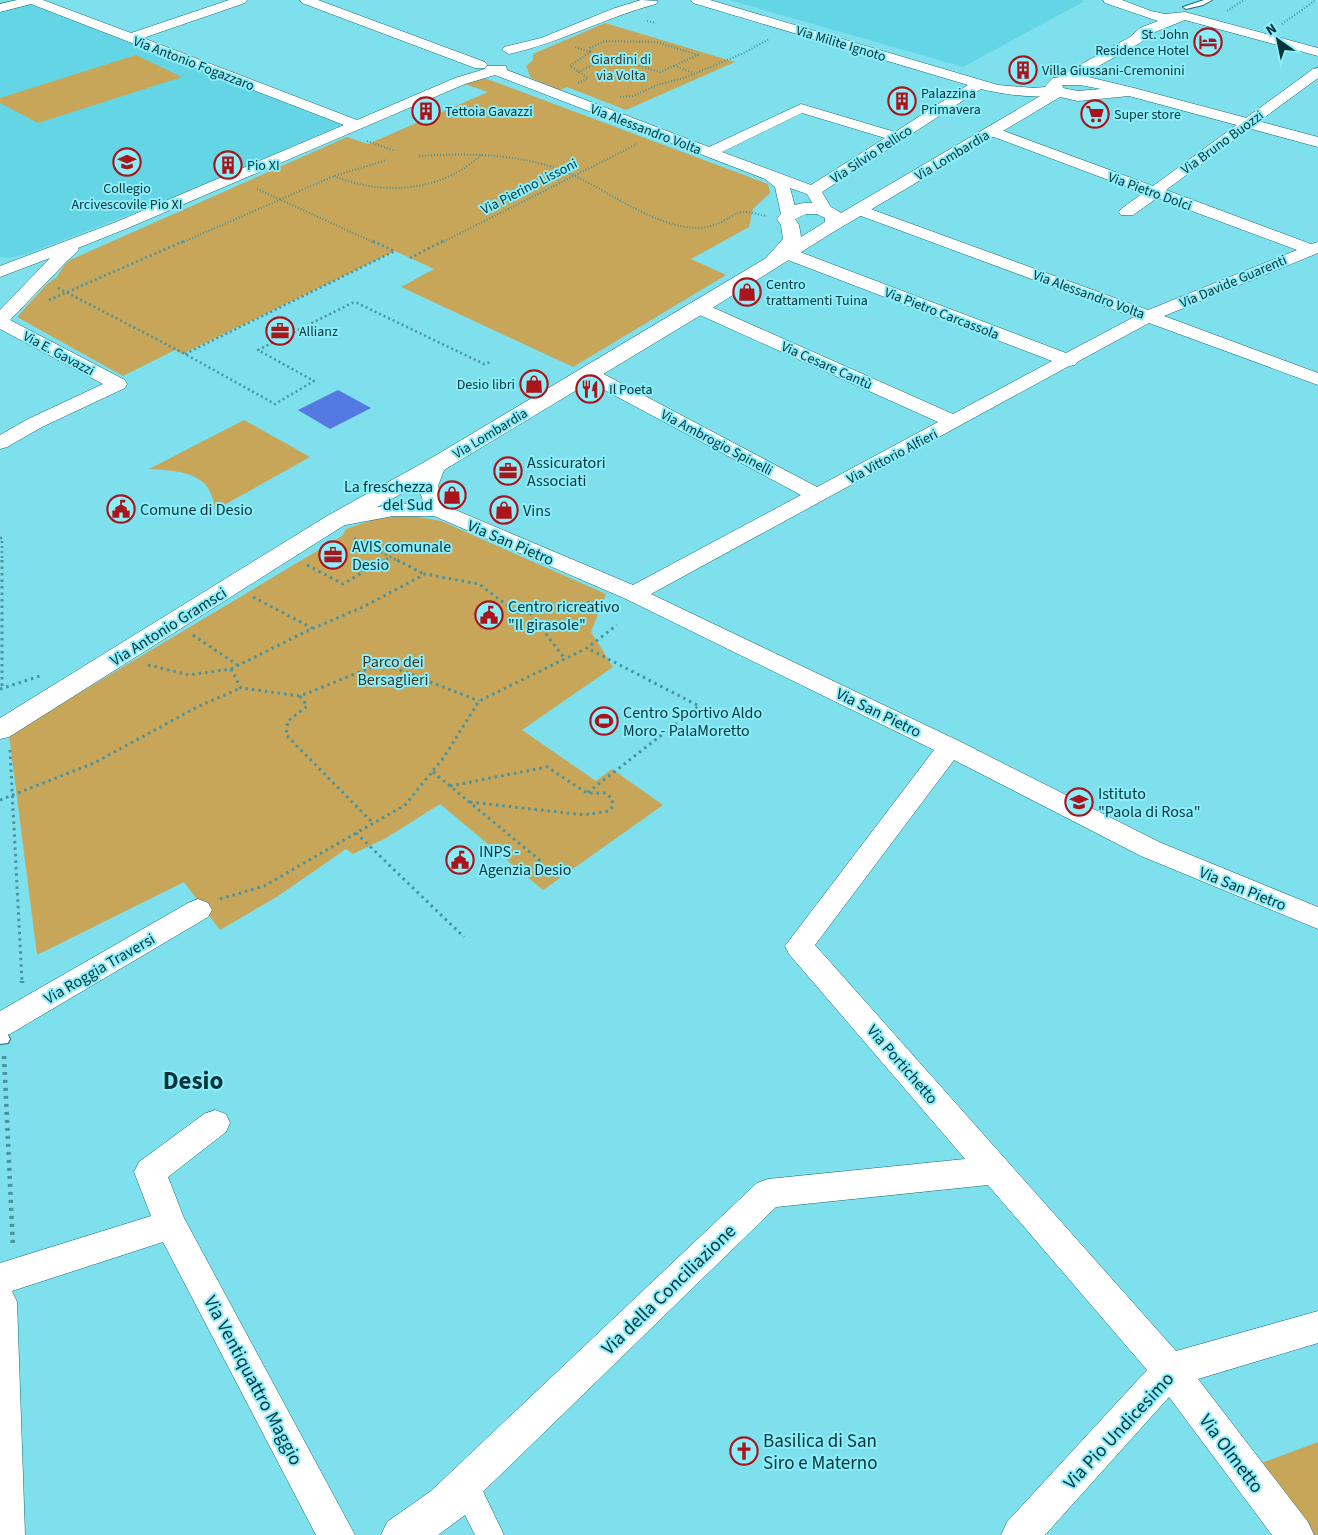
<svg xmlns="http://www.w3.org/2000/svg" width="1318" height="1535" viewBox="0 0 1318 1535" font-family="'Source Sans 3',sans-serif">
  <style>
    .built { fill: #64d5e4 }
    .green { fill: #c7a659 }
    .water { fill: #547ae2 }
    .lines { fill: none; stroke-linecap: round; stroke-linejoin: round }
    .service-casing { stroke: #196b74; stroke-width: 2 }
    .pedestrian-casing { stroke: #196b74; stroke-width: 1 }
    .minor-casing { stroke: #196b74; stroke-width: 1 }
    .tertiary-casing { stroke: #196b74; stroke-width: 1 }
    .path-far3 { stroke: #49949e; stroke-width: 2; stroke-dasharray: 1 2; stroke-linecap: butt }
    .path-far2 { stroke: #49949e; stroke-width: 2.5; stroke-dasharray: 2 3; stroke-linecap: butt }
    .path-far1 { stroke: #49949e; stroke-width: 3; stroke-dasharray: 2.5 4; stroke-linecap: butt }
    .path { stroke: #49949e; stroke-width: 4.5; stroke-dasharray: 3 5; stroke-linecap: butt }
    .service { fill: #fff; fill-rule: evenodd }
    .pedestrian { fill: #fff; fill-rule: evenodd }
    .minor { fill: #fff; fill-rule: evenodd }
    .tertiary { fill: #fff; fill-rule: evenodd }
    .labels { text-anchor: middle; stroke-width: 4; stroke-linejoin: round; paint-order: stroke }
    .far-poi-label { font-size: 14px; fill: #063439; stroke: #8beefa; text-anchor: start }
    .far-street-label { font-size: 14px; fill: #063439; stroke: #8beefa }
    .far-park-label { font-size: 14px; fill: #423821; stroke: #8beefa }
    .poi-label { font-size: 16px; fill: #063439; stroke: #8beefa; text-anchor: start }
    .street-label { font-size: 16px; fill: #063439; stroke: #8beefa }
    .park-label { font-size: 16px; fill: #423821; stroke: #8beefa }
    .near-street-label { font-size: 19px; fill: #063439; stroke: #8beefa }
    .near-poi-label { font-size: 19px; fill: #063439; stroke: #8beefa; text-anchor: start }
    .near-district-label { font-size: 25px; font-weight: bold; fill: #063439; stroke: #8beefa }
  </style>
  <rect width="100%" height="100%" fill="#7ee0ed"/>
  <path class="built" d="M729,0H1080L1085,1L963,67Z
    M28,3L344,124L165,201L24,255L8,258L0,257V11Z"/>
  <path class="green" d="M605,23L735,62L626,110L567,87L560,90L531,78L526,66L533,60V54Z
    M136,55L182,77L38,123L0,103V98Z
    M479,79H487L768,184L770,193L753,209L749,227L691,259L726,275L573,367L401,287L434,269L395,251L182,354L175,350L123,376L17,317L46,285L57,277L65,264L70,260L347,137L368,144L488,92L462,83Z
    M244,420L310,457L215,510C212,472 181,471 149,469Z
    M399,516L419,517L441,521L606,594L591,632L613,667L522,730L596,781L612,769L663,805L543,890L440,804L386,838L353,854L346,849L278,896L220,930L184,882L37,955L9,735L342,536L346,529L372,520Z
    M1318,1442V1535H1313L1259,1464Z"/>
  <path class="water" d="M338,390L371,408L330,429L298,410Z"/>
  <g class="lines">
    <g class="service-casing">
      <path id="service" d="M1204,0H1212L1203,5L1186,9L1183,7Z
        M0,1029C6,1031 8,1034 10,1039L8,1043L0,1044Z"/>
    </g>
    <g class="pedestrian-casing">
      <path id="pedestrian" d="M470,1481L480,1485L504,1535H475L465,1515L438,1535H400L404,1525L460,1485Z"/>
    </g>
    <g class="minor-casing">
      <path id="minor" d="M17,0H43L131,33L229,0H247L245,3L143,38L357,120L455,78L485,69L487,66H506L507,70L709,147L801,104L895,132L968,85L693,3L691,0H710L998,85L1034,88L1056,86L1063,90C1053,103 996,93 981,89L822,192L833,211L831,214H819L807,194L790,188L797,214L795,217H783L781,214L775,187L765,179L495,75L465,84L128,228L78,248L79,250L67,261L10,320L125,380L127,384L125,388L42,427L7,447L0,449V435L28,419L103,384L0,329V310L50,258L0,277V266L116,222L344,125L31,4L0,12V4ZM802,113L885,138L811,185L722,152Z
        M300,0H318L485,62L487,65L485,68H475L302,3Z
        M641,0L658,1L656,4C606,17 560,43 509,54L502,50L504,47L541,38L612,9Z
        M1103,0H1122L1151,11L1165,14L1185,12L1318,48V56L1185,20L1150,34L1140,43L1070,82H1060L1058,79L1060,76L1130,37L1140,28L1158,21L1105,3Z
        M1318,68V78L1166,190L1311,244L1318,242V253L1164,316L1318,373V385L1149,323L1077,362L1075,365L1069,366L651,594L959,741L1159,842L1318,907V929L1141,856L954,760L815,945L1176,1351L1318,1311V1343L1198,1379L1308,1522L1314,1535H1272L1169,1397L1045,1535H1001L1007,1522L1147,1370L988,1185L776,1207L457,1517L432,1535H381L387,1522L431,1491L757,1183L768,1179L965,1159L789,954L785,946L934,750L626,599L434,516H393L335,527L328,525L325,521L328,517L393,504H424L418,486L429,461L436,459L443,461L446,465L438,486L446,506L633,585L801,495L582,378L580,374L582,370L589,368L596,370L817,487L938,422L693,312L690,308L693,304L699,303L705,304L953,414L1052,361L780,257L778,253L780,249H792L1066,353L1134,317L853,213L851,210L853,207H865L1148,310L1297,250L1157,198L1133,215H1121L1119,212L1121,209L1143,193L986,134L984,131L986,128H996L1153,186L1313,69Z
        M198,899L208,903L212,910L208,917L10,1034L0,1037V1011L188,903Z
        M215,1110L226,1114L230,1123L226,1132L168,1177L184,1218L355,1535H316L163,1242L12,1291L17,1302L25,1535H0V1263L151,1216L134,1172L139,1162L204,1114Z"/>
    </g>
    <g class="tertiary-casing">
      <path id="tertiary" d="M1080,75L1134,88L1318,137V147L1129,96L1078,101L1060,97L830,234L706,312L444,470L343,526L9,737L0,739V718L327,516L428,460L766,258L783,239L781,225L777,219C790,198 822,199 841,213L1049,91L1045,86L1053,78ZM1062,85H1080L1101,89L1078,91L1063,88ZM806,214H817L825,218V222L801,237L799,225L795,219Z"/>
    </g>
    <path class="path-far3" d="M1227,11L1244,0
      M647,21L656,23
      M1282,24L1316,0
      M575,47L590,52L570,66L588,78L578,83
      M674,66L694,73
      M578,72L612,57L660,72L698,55L657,42L605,41L590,48V52
      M620,97L633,96L660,84L684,78L744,53L769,39
      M367,141L395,151
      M419,156C472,153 524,153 573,175C609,192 641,217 680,226C698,230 711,228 727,219C731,217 736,213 741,212C748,211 759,215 767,216
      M334,176C382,196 442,192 481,155
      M257,189L375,243
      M181,243L334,176L387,160
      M441,243L637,144"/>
    <path class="path-far2" d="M373,241L394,251
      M410,258L443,241
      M58,288L185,354L275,404L314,381L258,350L352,303H357L484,364L491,362
      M49,300L184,241
      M185,354L395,251
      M0,538H2V562
      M354,538L400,562
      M382,562L390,557"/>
    <path class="path-far1" d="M2,560V688
      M397,560L424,574
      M307,565L343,584L384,560
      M253,597L312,628
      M530,613L565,659
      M193,635L239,666
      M148,665L189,675L231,669L307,631L365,606L425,574L479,584L516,612L530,613L597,601
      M231,669L241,688L300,696L382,663L479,701
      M0,689L40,676
      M300,696L307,706L288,721L286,735L373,823
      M10,750L22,982
      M433,772L543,863
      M450,786L547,767L587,793
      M0,800L94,763L199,706L241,688
      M470,802L584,815L609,811L613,806L612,799L606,793H587L699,706L587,648
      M356,833L464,937
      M220,899L264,886L405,805L444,757L479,701L587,648L617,625"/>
    <path class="path" d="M22,981V983
      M4,1056L13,1247"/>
    <use href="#service" class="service"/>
    <use href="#pedestrian" class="pedestrian"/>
    <use href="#minor" class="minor"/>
    <use href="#tertiary" class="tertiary"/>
  </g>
  <defs>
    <g id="hotel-ring" transform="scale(1.4375)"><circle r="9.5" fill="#8beefa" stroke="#a9151a" stroke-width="1.5"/><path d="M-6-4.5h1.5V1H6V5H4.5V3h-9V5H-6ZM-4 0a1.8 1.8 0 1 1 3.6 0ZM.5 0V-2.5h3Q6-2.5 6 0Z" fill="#a9151a"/></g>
    <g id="building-ring" transform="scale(1.4375)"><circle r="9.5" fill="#8beefa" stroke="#a9151a" stroke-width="1.5"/><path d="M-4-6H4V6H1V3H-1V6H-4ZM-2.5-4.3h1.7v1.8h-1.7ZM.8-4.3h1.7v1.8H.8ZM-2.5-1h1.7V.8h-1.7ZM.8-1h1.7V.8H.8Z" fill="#a9151a"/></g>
    <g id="supermarket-ring" transform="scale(1.4375)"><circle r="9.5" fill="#8beefa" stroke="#a9151a" stroke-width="1.5"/><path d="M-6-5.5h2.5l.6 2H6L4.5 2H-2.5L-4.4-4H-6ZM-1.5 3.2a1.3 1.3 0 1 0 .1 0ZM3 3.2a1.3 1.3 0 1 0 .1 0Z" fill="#a9151a"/></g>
    <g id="school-ring" transform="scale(1.4375)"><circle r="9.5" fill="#8beefa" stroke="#a9151a" stroke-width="1.5"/><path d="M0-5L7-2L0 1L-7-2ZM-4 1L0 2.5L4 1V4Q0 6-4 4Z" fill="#a9151a"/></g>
    <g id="shop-ring" transform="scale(1.4375)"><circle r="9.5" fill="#8beefa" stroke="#a9151a" stroke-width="1.5"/><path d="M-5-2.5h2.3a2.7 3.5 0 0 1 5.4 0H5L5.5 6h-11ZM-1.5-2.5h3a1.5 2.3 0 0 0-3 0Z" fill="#a9151a"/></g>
    <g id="office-ring" transform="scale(1.4375)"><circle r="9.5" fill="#8beefa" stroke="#a9151a" stroke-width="1.5"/><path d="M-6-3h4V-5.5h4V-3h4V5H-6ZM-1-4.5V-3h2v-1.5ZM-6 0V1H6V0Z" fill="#a9151a"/></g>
    <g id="restaurant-ring" transform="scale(1.4375)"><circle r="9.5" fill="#8beefa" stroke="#a9151a" stroke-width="1.5"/><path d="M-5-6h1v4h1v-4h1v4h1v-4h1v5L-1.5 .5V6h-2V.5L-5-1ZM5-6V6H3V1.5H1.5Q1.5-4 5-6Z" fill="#a9151a"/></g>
    <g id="civic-ring" transform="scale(1.4375)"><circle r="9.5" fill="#8beefa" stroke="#a9151a" stroke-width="1.5"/><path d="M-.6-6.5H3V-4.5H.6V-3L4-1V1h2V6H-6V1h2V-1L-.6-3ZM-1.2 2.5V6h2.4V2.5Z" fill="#a9151a"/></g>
    <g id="stadium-ring" transform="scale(1.4375)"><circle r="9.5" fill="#8beefa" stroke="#a9151a" stroke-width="1.5"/><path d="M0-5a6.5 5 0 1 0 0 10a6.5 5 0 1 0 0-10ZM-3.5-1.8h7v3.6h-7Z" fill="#a9151a"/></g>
    <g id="church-ring" transform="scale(1.4375)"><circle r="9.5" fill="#8beefa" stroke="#a9151a" stroke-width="1.5"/><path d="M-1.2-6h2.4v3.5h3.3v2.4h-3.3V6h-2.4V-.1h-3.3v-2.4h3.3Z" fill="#a9151a"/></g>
  </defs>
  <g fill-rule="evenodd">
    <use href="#hotel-ring" x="1208" y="42"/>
    <use href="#building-ring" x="1023" y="70"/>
    <use href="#building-ring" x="902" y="101"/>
    <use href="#building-ring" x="426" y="111"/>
    <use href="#supermarket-ring" x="1095" y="114"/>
    <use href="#school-ring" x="127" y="162"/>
    <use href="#building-ring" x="228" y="165"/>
    <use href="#shop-ring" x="747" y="292"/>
    <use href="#office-ring" x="280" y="331"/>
    <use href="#shop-ring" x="534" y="384"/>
    <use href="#restaurant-ring" x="590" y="389"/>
    <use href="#office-ring" x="508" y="471"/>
    <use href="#shop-ring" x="452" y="495"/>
    <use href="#civic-ring" x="121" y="509"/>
    <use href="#shop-ring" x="504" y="510"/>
    <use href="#office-ring" x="333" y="555"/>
    <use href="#civic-ring" x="489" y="615"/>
    <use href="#stadium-ring" x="604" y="721"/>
    <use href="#school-ring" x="1079" y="802"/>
    <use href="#civic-ring" x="460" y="860"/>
    <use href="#church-ring" x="744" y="1451"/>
  </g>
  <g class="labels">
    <g class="far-poi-label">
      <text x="1189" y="39" text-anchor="end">St. John<tspan x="1189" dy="16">Residence Hotel</tspan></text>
      <text x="1042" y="75">Villa Giussani-Cremonini</text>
      <text x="921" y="98">Palazzina<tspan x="921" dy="16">Primavera</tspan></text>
      <text x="445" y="116">Tettoia Gavazzi</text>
      <text x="1114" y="119">Super store</text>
      <text x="247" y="170">Pio XI</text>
      <text x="127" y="193" text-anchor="middle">Collegio<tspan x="127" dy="16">Arcivescovile Pio XI</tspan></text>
      <text x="766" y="289">Centro<tspan x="766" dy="16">trattamenti Tuina</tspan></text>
      <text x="299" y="336">Allianz</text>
      <text x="515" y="389" text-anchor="end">Desio libri</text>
      <text x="609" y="394">Il Poeta</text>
    </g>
    <g class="far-street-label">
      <text transform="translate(841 43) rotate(17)" y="5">Via Milite Ignoto</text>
      <text transform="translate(194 63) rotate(21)" y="5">Via Antonio Fogazzaro</text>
      <text transform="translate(646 129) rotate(21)" y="5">Via Alessandro Volta</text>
      <text transform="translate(1222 142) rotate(-36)" y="5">Via Bruno Buozzi</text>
      <text transform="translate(871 154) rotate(-33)" y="5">Via Silvio Pellico</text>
      <text transform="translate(952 155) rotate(-31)" y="5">Via Lombardia</text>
      <text transform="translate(529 186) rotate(-27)" y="5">Via Pierino Lissoni</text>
      <text transform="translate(1150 191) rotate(20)" y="5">Via Pietro Dolci</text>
      <text transform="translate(1233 281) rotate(-23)" y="5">Via Davide Guarenti</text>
      <text transform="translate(1089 294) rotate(20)" y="5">Via Alessandro Volta</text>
      <text transform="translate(942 313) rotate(21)" y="5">Via Pietro Carcassola</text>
      <text transform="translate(59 353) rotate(28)" y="5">Via E. Gavazzi</text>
      <text transform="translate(827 365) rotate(24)" y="5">Via Cesare Cantù</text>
      <text transform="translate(490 433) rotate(-31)" y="5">Via Lombardia</text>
      <text transform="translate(717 442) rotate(28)" y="5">Via Ambrogio Spinelli</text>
      <text transform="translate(892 456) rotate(-28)" y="5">Via Vittorio Alfieri</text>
    </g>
    <g class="far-park-label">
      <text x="621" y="64">Giardini di<tspan x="621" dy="16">via Volta</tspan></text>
    </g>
    <g class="poi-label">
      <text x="527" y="468">Assicuratori<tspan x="527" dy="18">Associati</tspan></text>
      <text x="433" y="492" text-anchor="end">La freschezza<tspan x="433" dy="18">del Sud</tspan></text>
      <text x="140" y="515">Comune di Desio</text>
      <text x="523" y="516">Vins</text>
      <text x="352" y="552">AVIS comunale<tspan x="352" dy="18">Desio</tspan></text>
      <text x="508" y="612">Centro ricreativo<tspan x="508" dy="18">"Il girasole"</tspan></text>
      <text x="623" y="718">Centro Sportivo Aldo<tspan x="623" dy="18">Moro - PalaMoretto</tspan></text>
      <text x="1098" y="799">Istituto<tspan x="1098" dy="18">"Paola di Rosa"</tspan></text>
      <text x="479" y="857">INPS -<tspan x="479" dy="18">Agenzia Desio</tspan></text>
    </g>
    <g class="street-label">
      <text transform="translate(511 542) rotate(23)" y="6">Via San Pietro</text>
      <text transform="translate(168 626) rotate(-32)" y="6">Via Antonio Gramsci</text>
      <text transform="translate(879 712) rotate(26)" y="6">Via San Pietro</text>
      <text transform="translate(1243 888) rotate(22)" y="6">Via San Pietro</text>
      <text transform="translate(99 968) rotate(-30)" y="6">Via Roggia Traversi</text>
      <text transform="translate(903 1064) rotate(49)" y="6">Via Portichetto</text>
    </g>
    <g class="park-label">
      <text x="393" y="667">Parco dei<tspan x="393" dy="18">Bersaglieri</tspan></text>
    </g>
    <g class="near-street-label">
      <text transform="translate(668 1289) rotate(-44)" y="7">Via della Conciliazione</text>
      <text transform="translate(254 1380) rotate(62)" y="7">Via Ventiquattro Maggio</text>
      <text transform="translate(1118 1430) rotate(-47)" y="7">Via Pio Undicesimo</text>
      <text transform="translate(1232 1453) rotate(53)" y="7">Via Olmetto</text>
    </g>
    <g class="near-poi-label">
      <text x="763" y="1447">Basilica di San<tspan x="763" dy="22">Siro e Materno</tspan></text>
    </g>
    <g class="near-district-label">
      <text x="193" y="1089">Desio</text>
    </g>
  </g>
  <g transform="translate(1278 40) rotate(327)" stroke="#8beefa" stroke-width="4" paint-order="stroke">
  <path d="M0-4L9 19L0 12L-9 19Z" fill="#063439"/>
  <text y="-8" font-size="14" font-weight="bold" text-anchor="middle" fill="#063439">N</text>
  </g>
</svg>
